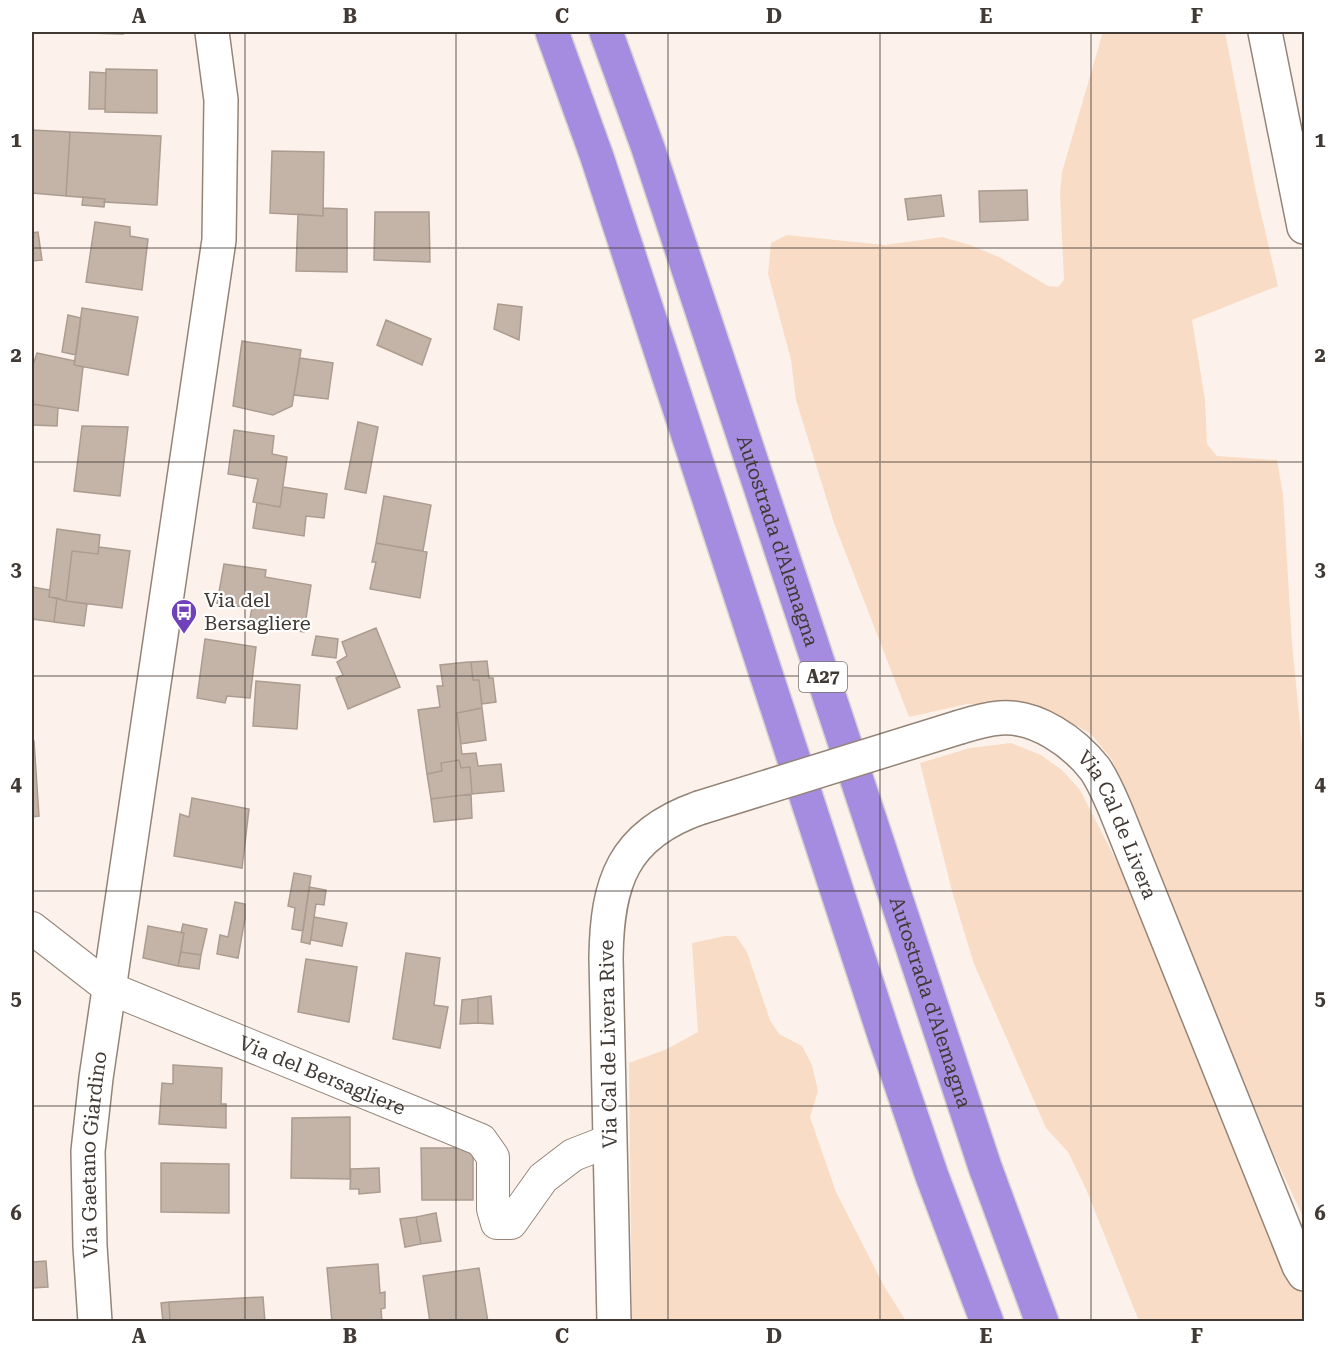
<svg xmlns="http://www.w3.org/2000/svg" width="1336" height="1353" viewBox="0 0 1336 1353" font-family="'Roboto Serif',serif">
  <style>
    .green { fill: #f9dcc5 }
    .building { fill: #c4b4a8; stroke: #ac9c90; stroke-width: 1.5 }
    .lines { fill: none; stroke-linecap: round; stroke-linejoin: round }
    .street-casing { stroke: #948478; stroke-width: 34 }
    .secondary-casing { stroke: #948478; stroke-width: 36 }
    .highway-casing { stroke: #d5d3d2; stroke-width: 36 }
    .street { stroke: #fff; stroke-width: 32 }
    .secondary { stroke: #fff; stroke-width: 33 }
    .highway { stroke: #a68ce0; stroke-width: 33 }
    .secondary-bridge-casing { stroke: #948478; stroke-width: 36; stroke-linecap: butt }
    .secondary-bridge { stroke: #fff; stroke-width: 33 }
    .grid { fill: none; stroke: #403934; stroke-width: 1.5; stroke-opacity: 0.55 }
    .labels { text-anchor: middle; stroke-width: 4.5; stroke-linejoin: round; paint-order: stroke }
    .shield { fill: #fff; stroke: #797471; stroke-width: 1.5 }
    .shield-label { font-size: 18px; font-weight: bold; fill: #403934 }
    .street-label { font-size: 20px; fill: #403934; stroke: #fff }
    .poi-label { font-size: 20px; fill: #403934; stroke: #fff; text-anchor: start }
    .neatline { fill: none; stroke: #403934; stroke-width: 2 }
    .grid-label { font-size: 20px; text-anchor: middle; font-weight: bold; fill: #403934 }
  </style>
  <rect width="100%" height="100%" fill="#fdf2eb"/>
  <path class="green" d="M1103,32H1225L1256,192L1278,286L1192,320L1205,400L1207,444L1217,456L1277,460L1283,494L1292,643L1304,766V1219L1274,1155L1112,760L1091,734L1062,718L1019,706L967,704L909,717L834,523L796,400L791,360L768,274L771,243L787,235L885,245L942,237L970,245L1001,258L1048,286L1058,287L1064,280L1060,194L1062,172Z
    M1011,743L1041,755L1063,771L1080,790L1119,866L1216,1100L1304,1276V1321H1139L1086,1189L1068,1152L1046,1128L974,964L953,895L920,763L970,748Z
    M725,936H736L747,952L770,1020L779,1034L802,1046L812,1065L818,1091L810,1117L836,1192L884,1286L906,1321H632L629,1063L667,1049L698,1032L692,943Z"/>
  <path class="building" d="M32,32H123V34L88,33Z
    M106,69L157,70V113L105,112Z
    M90,72L106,73L105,109H89Z
    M32,130L70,132L66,196L32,193Z
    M70,132L161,136L157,205L104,202L105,199L66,196Z
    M272,151L324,152L323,216L270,213Z
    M1027,190L1028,220L980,222L979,191Z
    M941,195L944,216L908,220L905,199Z
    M83,197L105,199L104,207L82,205Z
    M323,208L347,209V272L296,271L298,214L323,216Z
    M375,212H429L430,262L374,260Z
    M95,222L130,227V236L148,239L142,290L86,282Z
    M38,232L42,260L32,261V233Z
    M498,304L522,307L519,340L494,329Z
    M82,308L138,317L128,375L74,365Z
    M68,315L81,318L76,355L62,352Z
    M386,320L431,339L422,365L377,345Z
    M242,341L301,350L292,406L273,415L233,406Z
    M37,353L75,361L74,365L83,367L78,411L32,404V365H33Z
    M300,358L333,363L328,399L294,395Z
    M32,404L58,408L57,426L32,425Z
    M358,422L378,427L366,493L345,489Z
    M82,426L128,427L120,496L74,491Z
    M234,430L274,436L272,454L287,457L280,507L253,502L258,479L228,474Z
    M283,487L327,494L324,518L306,516L304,536L253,528L257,503L280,507Z
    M384,496L431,505L423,551L376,543Z
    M57,529L100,535L98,554L72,551L66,601L49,597Z
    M376,543L427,552L420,598L370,589L376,562H372Z
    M99,547L130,551L122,608L66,601L72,551L98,554Z
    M224,564L266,570L265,577L311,585L304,632L249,624L252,608L217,603Z
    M32,587L50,590L49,597L57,598L54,622L32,619Z
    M57,598L66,601L87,604L84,626L54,622Z
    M376,628L400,687L348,709L336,678L343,675L337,662L347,656L342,642Z
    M316,636L338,639L336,658L312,655Z
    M205,639L256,647L250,698L227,696L225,703L197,698Z
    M487,661L489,678H493L496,702L482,704L479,680H473L471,662Z
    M468,662H471L473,680H479L482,708L457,713L462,754L476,753L478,766L501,764L504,791L472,794L470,767L461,768L459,760L441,763L442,771L427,774L418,710L440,707L437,686H443L440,665Z
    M256,681L300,685L297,729L253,726Z
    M482,708L486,740L461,744L457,713Z
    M32,741H34L39,816L32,817Z
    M459,760L461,768L470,767L472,794L431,799L427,774L442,771L441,763Z
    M471,794L472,818L434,822L431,799Z
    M192,798L249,809L242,868L174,856L180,814L189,817Z
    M294,873L311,876L303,931L292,929L295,908L288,906Z
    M309,887L326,890L324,905L316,904L310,944L301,942Z
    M235,902L245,904V918L238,958L217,954L220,935L228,937Z
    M314,917L347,923L342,946L311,940Z
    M183,924L207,929L201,955L181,952L184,933H181Z
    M148,926L184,933L178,966L143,958Z
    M181,952L201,955L199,969L178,966Z
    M406,953L440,958L434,1005L448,1007L440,1048L393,1039Z
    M306,959L357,967L349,1022L298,1012Z
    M491,996L493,1024L478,1023V998Z
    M478,998V1023L460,1024L462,1000Z
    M173,1065L222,1068L221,1104H226V1128L159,1124L162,1083L173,1084Z
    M350,1117V1179L291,1178L292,1118Z
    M421,1148H473V1200H422Z
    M161,1163L229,1164V1213L161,1212Z
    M379,1168L380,1192L359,1194V1189H350L351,1169Z
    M436,1213L441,1241L421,1244L416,1217Z
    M416,1217L421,1244L405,1247L400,1219Z
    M46,1261L48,1287L32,1288V1262Z
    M378,1264L380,1293L385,1292V1308L381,1309L382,1322H332L327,1268Z
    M479,1268L488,1322H430L423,1276Z
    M263,1297L265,1322H170L169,1302Z
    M169,1302L170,1322H163L161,1303Z"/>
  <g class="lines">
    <g class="street-casing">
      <g id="street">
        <path id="s1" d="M32,928L109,988L481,1140L493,1157V1209L497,1223H511L543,1178L573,1155L609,1141"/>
      </g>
    </g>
    <g class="secondary-casing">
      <g id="secondary">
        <path d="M1265,32L1304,227"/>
        <path id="s2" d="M960,727C973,723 986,719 1000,718C1036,715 1074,742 1095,769C1104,782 1110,797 1116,811L1299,1266L1304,1274"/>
        <path id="s3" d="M95,1322L90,1246L88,1151L96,1078L219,240L221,100L212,32"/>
        <path d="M614,1322L606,958C607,883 622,835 699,808"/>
      </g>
    </g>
    <g class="highway-casing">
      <g id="highway">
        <path d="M552,32L597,157L885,1038L932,1176L987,1322"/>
        <path id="s4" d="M606,32L648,148L985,1167L1042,1322"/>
      </g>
    </g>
    <use href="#street" class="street"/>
    <use href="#secondary" class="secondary"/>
    <use href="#highway" class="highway"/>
    <g class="secondary-bridge-casing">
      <path id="secondary-bridge" d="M699,808L960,727"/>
    </g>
    <use href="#secondary-bridge" class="secondary-bridge"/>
  </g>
  <path class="grid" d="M245,32V1322M456,32V1322M668,32V1322M880,32V1322M1091,32V1322M32,248H1304M32,462H1304M32,676H1304M32,891H1304M32,1106H1304"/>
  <defs>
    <g id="bus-pin" transform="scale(1.35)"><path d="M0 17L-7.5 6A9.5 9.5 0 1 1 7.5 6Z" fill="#7041b9" stroke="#fff"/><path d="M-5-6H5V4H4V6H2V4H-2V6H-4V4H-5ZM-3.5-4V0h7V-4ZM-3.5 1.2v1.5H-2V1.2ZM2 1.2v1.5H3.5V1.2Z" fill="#fff"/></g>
  </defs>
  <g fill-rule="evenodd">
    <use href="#bus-pin" x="184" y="612"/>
  </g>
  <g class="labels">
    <rect class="shield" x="799" y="662" width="48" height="30" rx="4.5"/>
    <g class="shield-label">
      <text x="823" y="683">A27</text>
    </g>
    <g class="street-label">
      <text dy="7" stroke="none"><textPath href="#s4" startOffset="537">Autostrada d'Alemagna</textPath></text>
      <text dy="7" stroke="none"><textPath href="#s2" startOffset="213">Via Cal de Livera</textPath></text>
      <text dy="7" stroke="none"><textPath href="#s4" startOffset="1023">Autostrada d'Alemagna</textPath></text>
      <text transform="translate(608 1044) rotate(-91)" y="7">Via Cal de Livera Rive</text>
      <text dy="7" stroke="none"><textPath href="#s1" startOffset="328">Via del Bersagliere</textPath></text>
      <text dy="7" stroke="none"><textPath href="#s3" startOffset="168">Via Gaetano Giardino</textPath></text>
    </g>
    <g class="poi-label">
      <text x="204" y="607">Via del<tspan x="204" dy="23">Bersagliere</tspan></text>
    </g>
  </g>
  <rect width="1336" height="1353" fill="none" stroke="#ffffff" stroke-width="66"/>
  <rect x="33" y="33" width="1270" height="1287" class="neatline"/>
  <g class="grid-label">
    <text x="139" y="23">A</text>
    <text x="350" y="23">B</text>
    <text x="562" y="23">C</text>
    <text x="774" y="23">D</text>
    <text x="986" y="23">E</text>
    <text x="1197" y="23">F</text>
    <text x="16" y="147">1</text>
    <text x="1320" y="147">1</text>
    <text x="16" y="362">2</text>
    <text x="1320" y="362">2</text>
    <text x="16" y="576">3</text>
    <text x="1320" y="576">3</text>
    <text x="16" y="791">4</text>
    <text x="1320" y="791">4</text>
    <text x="16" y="1005">5</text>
    <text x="1320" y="1005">5</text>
    <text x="16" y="1220">6</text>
    <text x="1320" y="1220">6</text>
    <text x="139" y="1343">A</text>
    <text x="350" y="1343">B</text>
    <text x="562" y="1343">C</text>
    <text x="774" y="1343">D</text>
    <text x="986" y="1343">E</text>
    <text x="1197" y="1343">F</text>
  </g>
</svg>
